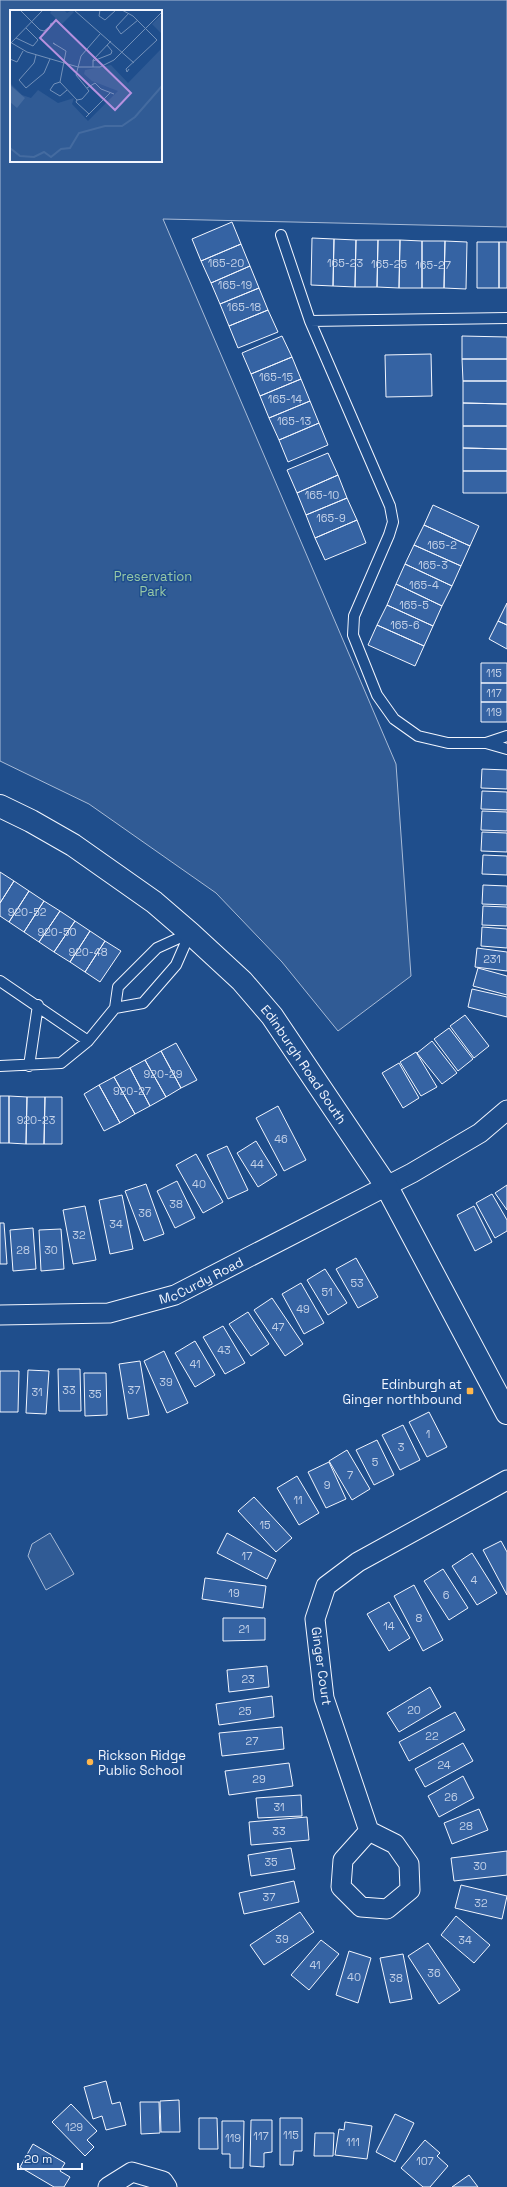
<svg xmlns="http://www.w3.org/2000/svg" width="507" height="2187" viewBox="0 0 507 2187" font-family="'Space Grotesk',sans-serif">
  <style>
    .built { fill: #305b95; stroke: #a8bbd7; fill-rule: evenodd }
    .building { fill: #3563a3; stroke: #f2f6ff }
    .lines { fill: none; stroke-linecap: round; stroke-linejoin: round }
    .lane-casing { stroke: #f2f6ff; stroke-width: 12 }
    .street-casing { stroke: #f2f6ff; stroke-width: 21 }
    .secondary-casing { stroke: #f2f6ff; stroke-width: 24 }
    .lane { stroke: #1f4e8c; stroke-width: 10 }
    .street { stroke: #1f4e8c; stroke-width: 19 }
    .secondary { stroke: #1f4e8c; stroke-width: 22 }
    .poi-dot { fill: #ffb74d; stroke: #1f4e8c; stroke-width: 1.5 }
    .labels { text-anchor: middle; stroke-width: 3; stroke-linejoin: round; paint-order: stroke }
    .number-label { font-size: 11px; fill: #c3d1e8 }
    .park-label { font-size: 13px; fill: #97c8a6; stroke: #1f4e8c }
    .street-label { font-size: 13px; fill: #f2f6ff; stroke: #1f4e8c }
    .poi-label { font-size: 13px; fill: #f2f6ff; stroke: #1f4e8c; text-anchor: end }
    .inset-river { fill: none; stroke: #446ba0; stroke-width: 2 }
    .inset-road { fill: none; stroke: #7391ba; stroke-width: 1 }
    .view { fill: #b691df; fill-opacity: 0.15; stroke: #b691df; stroke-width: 2 }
    .inset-edge { fill: none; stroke: #f2f6ff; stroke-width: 2 }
  </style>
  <rect width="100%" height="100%" fill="#1f4e8c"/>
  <path class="built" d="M0,0H507V227L163,219L396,764L411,976L338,1031L282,962L216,893L89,804L0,761ZM11,11H161V161H11Z
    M50,1533L74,1574L46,1590L28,1556L32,1544Z"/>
  <path class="building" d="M232,222L241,244L201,261L192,239Z
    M312,238L334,239L333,286L311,285Z
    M334,239L356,240L355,287L333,286Z
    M356,240H378L377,287H355Z
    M378,240H400L399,288L377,287Z
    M400,240L422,241V288H399Z
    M422,241H445L444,288H422Z
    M445,241L467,242L466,289L444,288Z
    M477,242H499V288H477Z
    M499,242H507V288H499Z
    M241,244L250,266L211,283L201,261Z
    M250,266L259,288L220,304L211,283Z
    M259,288L268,310L229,326L220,304Z
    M268,310L278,332L238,348L229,326Z
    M282,336L292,357L251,374L242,353Z
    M462,336L507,337V359H462Z
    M431,354L432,396L386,397L385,355Z
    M292,357L301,379L260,396L251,374Z
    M462,359H507V381H463Z
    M301,379L310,401L269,418L260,396Z
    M463,381H507V404L463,403Z
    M310,401L319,423L279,440L269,418Z
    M463,403L507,404V426H463Z
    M319,423L328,445L288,462L279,440Z
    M463,426H507V449L463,448Z
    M463,448L507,449V471H463Z
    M328,453L338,475L297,493L287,470Z
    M463,471H507V493H463Z
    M338,475L347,498L306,515L297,493Z
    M347,498L357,520L315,538L306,515Z
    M433,505L479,526L470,546L424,525Z
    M357,520L366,543L325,560L315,538Z
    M424,525L470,546L461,566L414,545Z
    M414,545L461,566L452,586L405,564Z
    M405,564L452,586L442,606L396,584Z
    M396,584L442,606L433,626L387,605Z
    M507,603V625L498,621Z
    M387,605L433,626L424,646L377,625Z
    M498,621L507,625V649L489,639Z
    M377,625L424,646L415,666L368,645Z
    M481,663H507V683H481Z
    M481,683H507V702H481Z
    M481,702H507V722H481Z
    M482,769L507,770V789L481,788Z
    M482,791L507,792V810L481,809Z
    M482,811L507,812V831L481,830Z
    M482,832L507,833V852L481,851Z
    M483,855L507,856V875L482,874Z
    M0,872L14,881L0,903Z
    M14,881L29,891L9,922L0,916V903Z
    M483,885L507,886V905L482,904Z
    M29,891L44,901L24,932L9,922Z
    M44,901L60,911L39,942L24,932Z
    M483,906L507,907V926L482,925Z
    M60,911L75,921L54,952L39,942Z
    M75,921L90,931L70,962L54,952Z
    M482,927L507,929V948L481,946Z
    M90,931L105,941L85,972L70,962Z
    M105,941L121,951L100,982L85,972Z
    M477,948L507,952V971L475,967Z
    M478,968L507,976V995L473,986Z
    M472,989L507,997V1017L468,1007Z
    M465,1015L489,1046L474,1058L450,1026Z
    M449,1028L473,1059L458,1071L434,1039Z
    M432,1041L457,1073L442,1084L417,1053Z
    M176,1043L197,1080L181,1088L161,1051Z
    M161,1051L181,1088L166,1097L145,1060Z
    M416,1052L437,1087L421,1096L400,1062Z
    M145,1060L166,1097L150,1106L130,1068Z
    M399,1063L419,1098L403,1108L382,1073Z
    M130,1068L150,1106L135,1114L114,1077Z
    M114,1077L135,1114L120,1123L99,1085Z
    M99,1085L120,1123L104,1131L84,1094Z
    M0,1096H9V1143H0Z
    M9,1096L27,1097L26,1144L9,1143Z
    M27,1097H45L44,1144H26Z
    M45,1097H62V1144H44Z
    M278,1106L306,1160L284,1171L256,1118Z
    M256,1141L277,1175L258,1187L237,1153Z
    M227,1146L248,1190L228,1199L207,1155Z
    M196,1154L223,1202L203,1213L176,1165Z
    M177,1181L195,1218L175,1228L157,1191Z
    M146,1184L164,1234L144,1241L125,1191Z
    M507,1185V1210L495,1193Z
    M492,1194L507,1220V1231L495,1238L476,1203Z
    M122,1195L133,1249L110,1254L99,1200Z
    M85,1206L96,1260L73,1264L63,1210Z
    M474,1206L492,1242L475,1251L457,1215Z
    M0,1223H4L7,1264H0Z
    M33,1228L36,1269L13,1271L10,1230Z
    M61,1229L64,1269L41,1271L39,1230Z
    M356,1258L378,1297L358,1308L336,1269Z
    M325,1269L347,1303L328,1315L307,1280Z
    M301,1283L324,1323L304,1334L282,1294Z
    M272,1298L303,1344L285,1356L254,1310Z
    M248,1312L269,1344L251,1356L229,1324Z
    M223,1326L245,1363L225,1374L203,1337Z
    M195,1341L215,1375L195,1387L175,1353Z
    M164,1351L188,1403L167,1413L144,1361Z
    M140,1361L149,1415L128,1419L119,1364Z
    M58,1369H80L81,1411H59Z
    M28,1370L49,1371L46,1414L26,1413Z
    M0,1371H19L18,1412H0Z
    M84,1373H106L107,1415L85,1416Z
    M429,1412L447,1447L427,1457L409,1422Z
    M403,1425L420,1460L400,1470L382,1435Z
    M377,1440L394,1475L374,1485L356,1450Z
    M347,1450L370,1489L352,1500L329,1461Z
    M329,1462L346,1499L326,1508L308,1472Z
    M297,1476L319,1513L299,1525L277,1488Z
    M254,1497L292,1538L276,1552L238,1511Z
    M227,1533L276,1560L267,1579L217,1553Z
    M501,1541L507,1552V1595L483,1550Z
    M472,1553L497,1593L477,1605L452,1566Z
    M443,1569L468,1608L449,1620L424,1581Z
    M205,1578L266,1586L263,1608L202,1599Z
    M414,1585L443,1640L423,1651L394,1596Z
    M389,1602L410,1638L389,1651L367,1614Z
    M223,1618H265V1640L223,1641Z
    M267,1666L269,1687L229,1692L227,1670Z
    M430,1687L441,1707L399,1732L387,1713Z
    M272,1696L274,1717L219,1725L216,1704Z
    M455,1712L465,1730L409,1761L399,1742Z
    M282,1727L284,1749L222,1756L219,1733Z
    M463,1743L473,1761L425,1787L415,1769Z
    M289,1763L293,1786L229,1795L225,1771Z
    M463,1776L474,1798L439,1817L428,1796Z
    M301,1795L302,1816L258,1818L256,1798Z
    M479,1809L488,1830L452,1844L444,1823Z
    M307,1817L309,1840L251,1845L249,1822Z
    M291,1848L295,1869L251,1876L248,1855Z
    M507,1851V1875L454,1881L451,1858Z
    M294,1881L299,1902L244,1914L239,1893Z
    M461,1885L507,1896L502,1919L455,1908Z
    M300,1912L314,1932L264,1965L250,1945Z
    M456,1916L490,1945L474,1963L441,1935Z
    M321,1940L339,1954L309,1990L291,1975Z
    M428,1943L460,1990L439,2004L408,1956Z
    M349,1951L371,1958L358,2003L336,1995Z
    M403,1954L412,1999L390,2003L380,1958Z
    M106,2081L112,2104L120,2102L126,2125L106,2130L102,2116L93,2119L84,2087Z
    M179,2100L180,2132H161L160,2101Z
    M140,2102H159L160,2133L141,2134Z
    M71,2104L97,2131L87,2140L94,2147L85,2156L52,2122Z
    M395,2114L414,2123L395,2162L376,2152Z
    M199,2118H217L218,2149H199Z
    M280,2118H302V2151H294L293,2165H280Z
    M251,2120H272V2152L264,2153V2167L250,2166Z
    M222,2121H244L243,2168H230V2154H222Z
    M345,2122L372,2126L367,2159L335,2155L339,2129L344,2130Z
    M315,2133H334L333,2156H314Z
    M425,2140L440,2153L437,2156L448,2166L430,2187H423L401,2168Z
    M33,2144L65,2163L60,2171L70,2177L64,2187H54L20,2167Z
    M469,2175L478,2187H452Z"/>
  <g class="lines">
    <g class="lane-casing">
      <path id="lane" d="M281,235L310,321L390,506L393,522L389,535L354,616L353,635L377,695L394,719L418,736L448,743H486L507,736
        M310,321L507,318
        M486,743L507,749
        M0,981L88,1041
        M115,1008L143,1003L176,965L190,933
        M0,1066L61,1063L88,1041L115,1008L118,987L157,948L190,933
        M29,1066L38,1005"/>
    </g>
    <g class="street-casing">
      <g id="street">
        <path id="s1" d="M0,1315L109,1313L175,1295L412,1173L480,1133L507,1110"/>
        <path d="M369,1831L343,1860L341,1887L361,1907L387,1909L410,1890L409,1864L395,1844L369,1831L324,1698L315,1619L326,1586L358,1562L507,1480"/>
        <path d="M108,2187L132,2172L163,2181L167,2187"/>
      </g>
    </g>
    <g class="secondary-casing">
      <g id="secondary">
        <path id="s2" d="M0,806L31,821L73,845L154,902L190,933L242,981L272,1016L387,1187L507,1413"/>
      </g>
    </g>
    <use href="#lane" class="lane"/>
    <use href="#street" class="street"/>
    <use href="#secondary" class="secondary"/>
  </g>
  <g class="poi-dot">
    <rect x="466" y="1387" width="8" height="8" rx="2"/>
    <circle cx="90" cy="1762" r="4"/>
  </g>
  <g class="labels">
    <g class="number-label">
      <text x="226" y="267">165-20</text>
      <text x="345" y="267">165-23</text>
      <text x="389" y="268">165-25</text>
      <text x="433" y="269">165-27</text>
      <text x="235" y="289">165-19</text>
      <text x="244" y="311">165-18</text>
      <text x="276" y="381">165-15</text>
      <text x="285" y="403">165-14</text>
      <text x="294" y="425">165-13</text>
      <text x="322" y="499">165-10</text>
      <text x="331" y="522">165-9</text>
      <text x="442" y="549">165-2</text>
      <text x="433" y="569">165-3</text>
      <text x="424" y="589">165-4</text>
      <text x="414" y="609">165-5</text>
      <text x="405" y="629">165-6</text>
      <text x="494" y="677">115</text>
      <text x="494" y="697">117</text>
      <text x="494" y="716">119</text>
      <text x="27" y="916">920-52</text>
      <text x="57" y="936">920-50</text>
      <text x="88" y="956">920-48</text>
      <text x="492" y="963">231</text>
      <text x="163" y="1078">920-29</text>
      <text x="132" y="1095">920-27</text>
      <text x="36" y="1124">920-23</text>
      <text x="281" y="1143">46</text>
      <text x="257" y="1168">44</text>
      <text x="199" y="1188">40</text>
      <text x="176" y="1208">38</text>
      <text x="145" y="1217">36</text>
      <text x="116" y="1228">34</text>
      <text x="79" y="1239">32</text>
      <text x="23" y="1254">28</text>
      <text x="51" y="1254">30</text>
      <text x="357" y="1287">53</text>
      <text x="327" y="1296">51</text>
      <text x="303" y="1313">49</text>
      <text x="278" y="1331">47</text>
      <text x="224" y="1354">43</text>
      <text x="195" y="1368">41</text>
      <text x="166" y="1386">39</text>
      <text x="69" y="1394">33</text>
      <text x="134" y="1394">37</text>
      <text x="37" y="1396">31</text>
      <text x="95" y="1398">35</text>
      <text x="428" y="1438">1</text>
      <text x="401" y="1451">3</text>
      <text x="375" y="1466">5</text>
      <text x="350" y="1479">7</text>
      <text x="327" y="1489">9</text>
      <text x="298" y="1504">11</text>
      <text x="265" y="1529">15</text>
      <text x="247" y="1560">17</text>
      <text x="474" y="1584">4</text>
      <text x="234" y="1597">19</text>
      <text x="446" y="1599">6</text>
      <text x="419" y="1622">8</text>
      <text x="389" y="1630">14</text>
      <text x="244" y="1633">21</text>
      <text x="248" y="1683">23</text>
      <text x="414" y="1714">20</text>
      <text x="245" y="1715">25</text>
      <text x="432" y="1740">22</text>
      <text x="252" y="1745">27</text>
      <text x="444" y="1769">24</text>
      <text x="259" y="1783">29</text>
      <text x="451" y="1801">26</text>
      <text x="279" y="1811">31</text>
      <text x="466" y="1830">28</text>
      <text x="279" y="1835">33</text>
      <text x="271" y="1866">35</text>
      <text x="480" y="1870">30</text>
      <text x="269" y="1901">37</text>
      <text x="481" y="1907">32</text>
      <text x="282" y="1943">39</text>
      <text x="465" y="1944">34</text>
      <text x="315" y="1969">41</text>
      <text x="434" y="1977">36</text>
      <text x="354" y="1981">40</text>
      <text x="396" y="1982">38</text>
      <text x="74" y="2131">129</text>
      <text x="291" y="2139">115</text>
      <text x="261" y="2140">117</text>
      <text x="233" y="2142">119</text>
      <text x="353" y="2146">111</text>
      <text x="425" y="2165">107</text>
    </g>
    <g class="park-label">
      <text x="153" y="581">Preservation<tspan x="153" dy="15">Park</tspan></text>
    </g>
    <g class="street-label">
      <text dy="5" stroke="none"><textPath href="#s2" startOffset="404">Edinburgh Road South</textPath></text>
      <text dy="5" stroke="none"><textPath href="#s1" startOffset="207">McCurdy Road</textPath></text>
      <text transform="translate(322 1666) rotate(82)" y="5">Ginger Court</text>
    </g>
    <g class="poi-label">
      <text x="462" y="1389">Edinburgh at<tspan x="462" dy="15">Ginger northbound</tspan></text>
      <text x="98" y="1760" text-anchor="start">Rickson Ridge<tspan x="98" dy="15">Public School</tspan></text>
    </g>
  </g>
  <g transform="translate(10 10)">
    <rect width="152" height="152" fill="#1f4e8c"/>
    <path d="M42,0H54L57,3L62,0L64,2L52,14L40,3ZM152,4V24L142,14ZM152,38V152H0V73L12,85L21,88L28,80L48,93L64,88L62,94L78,111L108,81L82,71L74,64L75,60L101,55L118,73Z" fill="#305b95"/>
    <path d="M0,75L15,88L7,98L0,92Z" fill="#446ba0"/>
    <path class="inset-river" d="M0,138L10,146L24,147L34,142L41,147L51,139L60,138L69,123L95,116H112L125,107L152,76"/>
    <path class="inset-road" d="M10,0L30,20L34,21L43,14L41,13L40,16M64,0L124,53M90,0L89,6L95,10L106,0M112,0L123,6L147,30L116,59L117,62L119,59M119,3L106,17L111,24L128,10M6,28L23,36L28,30L16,18M0,32L17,42L68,57H90L104,50L152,2M0,34L33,0M46,35L43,33L56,41L50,72L67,90M26,45L24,53L9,70L16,78L34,63L40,49M0,49L7,52L13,41M83,51L101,44L102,41L97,35M83,57V50L101,31M50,72L44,74L40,80L50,86L57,80M77,78L85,73L91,79L104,84M67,90L72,89L79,81L66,65L71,46L90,24M67,90L66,92L79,104M76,107L100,83"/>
    <path class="view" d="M46,10L121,83L105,100L30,28Z"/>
    <rect width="152" height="152" class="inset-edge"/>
  </g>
  <path d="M18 2163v6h64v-6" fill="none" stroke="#f2f6ff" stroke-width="2"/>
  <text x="24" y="2163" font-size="12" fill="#f2f6ff" stroke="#1f4e8c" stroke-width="3" paint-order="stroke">20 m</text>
</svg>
